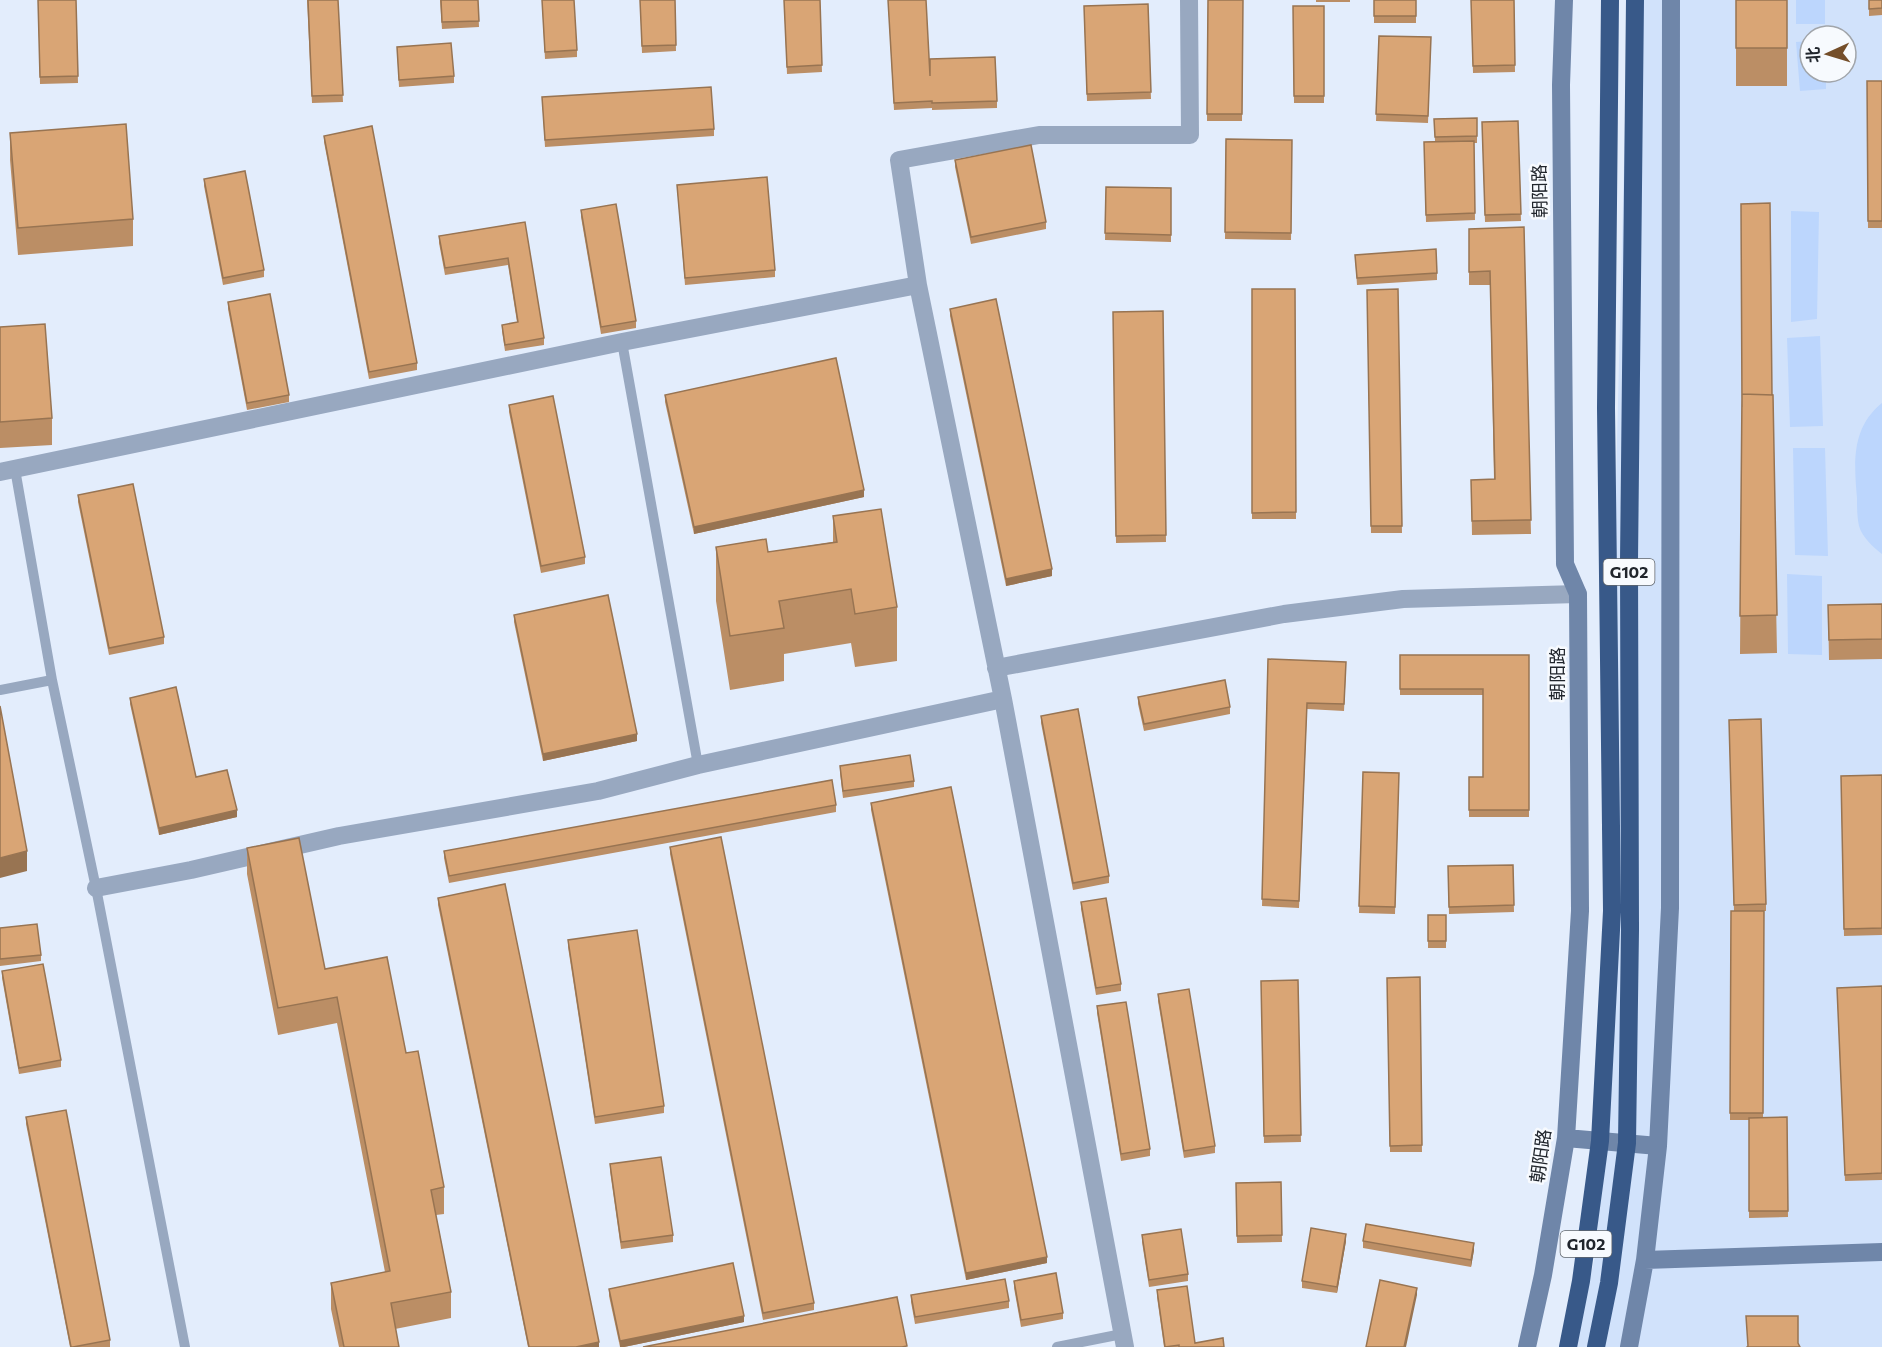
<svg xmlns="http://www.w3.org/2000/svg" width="1882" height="1347" viewBox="0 0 1882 1347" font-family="Commissioner,'Noto Sans SC',sans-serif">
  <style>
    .built { fill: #d1e2fb; fill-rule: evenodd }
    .green { fill: #bcd6fd }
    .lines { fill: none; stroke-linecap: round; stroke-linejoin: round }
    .lane { stroke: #98a8c0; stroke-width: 10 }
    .street { stroke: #98a8c0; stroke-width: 18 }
    .secondary { stroke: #6f86a9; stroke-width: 18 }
    .highway { stroke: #385989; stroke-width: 18 }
    .wall { fill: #bb8e65 }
    .shaded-wall { fill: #987452 }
    .building { fill: #d9a575; stroke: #987452; stroke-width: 1.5 }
    .labels { text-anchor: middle; stroke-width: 5; stroke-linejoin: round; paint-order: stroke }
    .shield { fill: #f7fafe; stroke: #60656b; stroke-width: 1.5 }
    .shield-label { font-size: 16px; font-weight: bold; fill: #20252c }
    .street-label { font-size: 18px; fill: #20252c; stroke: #f7fafe }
  </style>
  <rect width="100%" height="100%" fill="#e3edfc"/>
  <path class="built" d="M1628,0H1882V1347H1575L1597,1247ZM1810,36H1846V72H1810Z"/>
  <path class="green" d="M1796,0H1825V24H1796Z
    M1810,41V72H1826V89L1800,91L1796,42Z
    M1791,211L1819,212L1817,319L1791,322Z
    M1820,336L1823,426L1790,427L1787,338Z
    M1882,403V554C1873,547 1862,537 1859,526C1857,517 1857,507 1857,498C1854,463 1851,428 1882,403Z
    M1793,448H1825L1828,556L1795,555Z
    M1787,574L1822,576V655L1788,654Z"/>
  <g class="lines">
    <path class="lane" d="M622,342L698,765
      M15,469L52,680L96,888L185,1347
      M0,690L52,680
      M1057,1347L1122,1334"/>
    <path class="street" d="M918,285L899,160L1039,135H1190L1189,0
      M0,472L622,342L918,285L1003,699L1125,1347
      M996,668L1284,614L1403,599L1578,594
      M96,888L191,870L339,836L598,791L698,765L1003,699"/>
    <path class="secondary" d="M1566,1138L1658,1146
      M1645,1260L1882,1252
      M1527,1347L1543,1275L1566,1138L1580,911L1578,594L1565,564L1561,85L1564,0
      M1629,1347L1645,1260L1658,1146L1670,908L1671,0"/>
    <path class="highway" d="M1568,1347L1581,1281L1600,1141L1612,911L1606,408L1610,0
      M1596,1347L1609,1283L1627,1143L1630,930L1629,561L1635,0"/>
  </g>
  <path class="wall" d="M38,0H76L78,83L40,84Z
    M307,0H338L343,102L312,103Z
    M440,0H478L479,27L442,29Z
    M542,0L577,50V57L545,59Z
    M640,0H675L676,51L642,53Z
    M784,0H820L822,72L787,74Z
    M888,0L930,76L997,101V108L932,110V108L894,110Z
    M1208,0H1243L1242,121H1207Z
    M1316,0H1350V2H1316Z
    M1374,0H1416V23H1374Z
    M1471,0H1514L1515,72L1473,73Z
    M1736,0H1787V86H1736Z
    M1869,0H1882V15L1869,16Z
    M1148,4L1151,99L1087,101L1084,6Z
    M1293,6H1324V103H1294Z
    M1379,36L1431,37L1428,123L1376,121Z
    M397,47L454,76V83L399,87Z
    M1867,81H1882V228H1868Z
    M542,97L714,129V136L545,147Z
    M1477,118V143H1474L1475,220L1426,222L1424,142L1435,141L1434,119Z
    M1518,121L1521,221L1485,222L1482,122Z
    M10,133L133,219V246L18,255L10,160Z
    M324,136L417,363V370L369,379L324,142Z
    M1226,139L1292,140L1291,240L1225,239Z
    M955,160L1046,222V229L971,244L955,167Z
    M204,179L264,270V277L223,285L204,186Z
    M677,185L775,270V277L685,285Z
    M1106,187L1171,188V242L1105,240Z
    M581,210L636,321V328L601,334L581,217Z
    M525,222L544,338V345L505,351L502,331V325L517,322L508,265L445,275L439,243V236Z
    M1524,227L1531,534L1472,535L1471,480L1494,479L1490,285H1469V229Z
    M1355,255L1437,273V280L1357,285Z
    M1252,289H1295L1296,519H1252Z
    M1398,289L1402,533H1371L1367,290Z
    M228,302L289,395V402L247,410L228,309Z
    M950,309L1052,576L1006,586L950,316Z
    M1163,311L1166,542L1116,543L1113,312Z
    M0,327L52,418V445L0,448Z
    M665,395L864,497L694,534L665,402Z
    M1772,395L1777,653L1740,654L1742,411Z
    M509,405L585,557V564L541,573L509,412Z
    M78,495L164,637V644L109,655L78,502Z
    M833,516L897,607V661L855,667L851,643L784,654V681L730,690L716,601V547L768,552L833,542Z
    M1882,604V659L1829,660L1828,605Z
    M514,615L637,741L543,761L514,622Z
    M1400,655H1529V817H1469V777H1483V695H1400Z
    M1268,659L1346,669L1344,711L1307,709L1299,908L1262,906Z
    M1138,697L1230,707V714L1144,731L1138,704Z
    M130,698L196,777L237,817L159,835L130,704Z
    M1041,716L1109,876V883L1073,890L1041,723Z
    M1729,720L1766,904V911H1760H1764L1763,1117H1787L1788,1217L1749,1218V1120H1730L1731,911H1734Z
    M840,766L914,781V787L843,798L840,773Z
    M1363,772L1399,773L1395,914L1359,913Z
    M1882,775V935L1844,936L1841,776Z
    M871,803L1047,1263L966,1280L871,810Z
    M836,805V812L449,883L444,858V851Z
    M670,847L814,1303V1310L763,1320L670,854Z
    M247,848L325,969L406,1053L444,1187V1214L436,1215L451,1292V1318L395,1329L399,1347H339L331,1309V1283L385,1272L337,1023L278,1035L247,874Z
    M1513,865L1514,912L1449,914L1448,866Z
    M438,898L599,1347H528L438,905Z
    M1081,902L1121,984V991L1096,995L1081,909Z
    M1428,915H1446V948H1428Z
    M0,928L41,955V961L0,966Z
    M568,940L664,1106V1113L595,1124L568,947Z
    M2,971L61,1060V1067L19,1074L2,978Z
    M1420,977L1422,1152H1390L1387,978Z
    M1298,980L1301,1142L1264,1143L1261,981Z
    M1882,986V1180L1845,1181L1837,988Z
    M1158,994L1215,1146V1153L1184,1158L1158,1001Z
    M1097,1006L1150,1149V1156L1121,1161L1097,1013Z
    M26,1117L110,1340V1347H70L26,1124Z
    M610,1164L673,1235V1242L621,1249L610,1171Z
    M1281,1182L1282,1242L1237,1243L1236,1183Z
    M1142,1235L1188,1274V1281L1149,1287L1142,1242Z
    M1346,1241L1337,1293L1302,1288V1281Z
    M1363,1241L1474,1250L1471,1267L1363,1248Z
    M1014,1281L1063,1313V1319L1021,1327L1014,1288Z
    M609,1289L744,1322L624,1347H620L609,1296Z
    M1157,1290L1195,1343L1224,1347H1164L1157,1297Z
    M911,1295L1009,1301V1308L915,1324L911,1302Z"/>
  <path class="shaded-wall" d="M864,490V497L694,534V527Z
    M1052,569V576L1006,586V579Z
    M637,734V741L543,761V754Z
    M237,810V817L159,835V828Z
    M27,851V871L0,878V858Z
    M1346,1234V1241L1337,1293V1287Z
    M1474,1243V1250L1471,1267V1260Z
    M1047,1257V1263L966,1280V1273Z
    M1417,1288V1295L1406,1347H1404Z
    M744,1316V1322L624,1347H620V1341Z
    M599,1342V1347H576Z"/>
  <path class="building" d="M38,0H76L78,76L40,77Z
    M308,0H338L343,95L312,96Z
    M441,0H478L479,21L442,22Z
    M542,0H574L577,50L545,52Z
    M640,0H675L676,45L642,46Z
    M784,0H820L822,65L787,67Z
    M888,0H926L930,76V59L995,57L997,101L932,103V101L894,103Z
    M1208,0H1243L1242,114H1207Z
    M1374,0H1416V16H1374Z
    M1471,0H1514L1515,65L1473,66Z
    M1736,0H1787V48H1736Z
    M1869,0H1882V8L1869,9Z
    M1148,4L1151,92L1087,94L1084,6Z
    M1293,6H1324V96H1294Z
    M1379,36L1431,37L1428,116L1376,114Z
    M451,43L454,76L399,80L397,47Z
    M1867,81H1882V221H1868Z
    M711,87L714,129L545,140L542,97Z
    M1477,118V136L1435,137L1434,119Z
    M1518,121L1521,214L1485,215L1482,122Z
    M126,124L133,219L18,228L10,133Z
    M372,126L417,363L369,372L324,136Z
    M1226,139L1292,140L1291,233L1225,232Z
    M1474,141L1475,213L1426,215L1424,142Z
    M1031,145L1046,222L971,237L955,160Z
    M245,171L264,270L223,278L204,179Z
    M767,177L775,270L685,278L677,185Z
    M1106,187L1171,188V235L1105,233Z
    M1770,203L1772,395L1742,394V407L1741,204Z
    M616,204L636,321L601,327L581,210Z
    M525,222L544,338L505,345L502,325L518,322L508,258L445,268L439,236Z
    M1524,227L1531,520L1472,521L1471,480L1495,479L1490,271L1469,272V229Z
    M1436,249L1437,273L1357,278L1355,255Z
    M1252,289H1295L1296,512L1252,513Z
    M1398,289L1402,526H1371L1367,290Z
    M270,294L289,395L247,403L228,302Z
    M996,299L1052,569L1006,579L950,309Z
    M1163,311L1166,535L1116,536L1113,312Z
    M45,324L52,418L0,422V327Z
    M836,358L864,490L694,527L665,395Z
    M1742,394L1773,395L1777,615L1740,616Z
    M553,396L585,557L541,566L509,405Z
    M133,484L164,637L109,648L78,495Z
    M881,509L897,607L855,614L851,589L779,601L784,628L730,636L716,547L766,539L768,552L837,542L833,516Z
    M608,595L637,734L543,754L514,615Z
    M1882,604V639L1829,640L1828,605Z
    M1400,655H1529V810H1469V777H1483V689H1400Z
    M1268,659L1346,662L1344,704L1307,703L1299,901L1262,899Z
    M1225,680L1230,707L1144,724L1138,697Z
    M176,687L196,777L227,770L237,810L159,828L130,698Z
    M0,706L27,851L0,858Z
    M1078,709L1109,876L1073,883L1041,716Z
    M1761,719L1766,904L1734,905L1729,720Z
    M910,755L914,781L843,791L840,766Z
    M1363,772L1399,773L1395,907L1359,906Z
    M1882,775V928L1844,929L1841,776Z
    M832,780L836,805L449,876L444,851Z
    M951,787L1047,1257L966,1273L871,803Z
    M721,837L814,1303L763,1313L670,847Z
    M299,838L325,969L387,957L406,1053L418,1051L444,1187L431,1190L451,1292L391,1303L399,1347H344L331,1283L390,1271L337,997L278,1008L247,848Z
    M1513,865L1514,905L1449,907L1448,866Z
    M505,884L599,1342L576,1347H529L438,898Z
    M1106,898L1121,984L1096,988L1081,902Z
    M1731,911H1764L1763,1113H1730Z
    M1428,915H1446V941H1428Z
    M37,924L41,955L0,959V928Z
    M637,930L664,1106L595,1117L568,940Z
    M43,964L61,1060L19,1068L2,971Z
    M1420,977L1422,1145L1390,1146L1387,978Z
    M1298,980L1301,1135L1264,1136L1261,981Z
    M1882,986V1173L1845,1175L1837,988Z
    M1189,989L1215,1146L1184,1151L1158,994Z
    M1126,1002L1150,1149L1121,1154L1097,1006Z
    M66,1110L110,1340L73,1347H71L26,1117Z
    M1787,1117L1788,1211H1749V1118Z
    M661,1157L673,1235L621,1242L610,1164Z
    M1281,1182L1282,1235L1237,1236L1236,1183Z
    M1366,1224L1474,1243L1471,1260L1363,1241Z
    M1311,1228L1346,1234L1337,1287L1302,1281Z
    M1181,1229L1188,1274L1149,1280L1142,1235Z
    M733,1263L744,1316L620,1341L609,1289Z
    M1056,1273L1063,1313L1021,1320L1014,1281Z
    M1005,1279L1009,1301L915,1317L911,1295Z
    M1380,1280L1417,1288L1404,1347H1366Z
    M1187,1286L1195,1343L1223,1338L1224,1347H1179V1345L1165,1347L1157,1290Z
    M897,1297L907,1346L902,1347H643Z
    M1746,1316H1798V1343L1800,1347H1747L1748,1346Z"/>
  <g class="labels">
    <g class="shield">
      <rect x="1603.5" y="559" width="51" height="26" rx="4.5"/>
      <rect x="1560.5" y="1231" width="51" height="26" rx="4.5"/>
    </g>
    <g class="shield-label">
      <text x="1629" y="578">G102</text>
      <text x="1586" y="1250">G102</text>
    </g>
    <g class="street-label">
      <text transform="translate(1540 191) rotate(-91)" y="6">朝阳路</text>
      <text transform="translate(1558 674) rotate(-90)" y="6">朝阳路</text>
      <text transform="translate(1541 1156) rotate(-82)" y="6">朝阳路</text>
    </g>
  </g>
  <g transform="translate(1828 54) rotate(266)"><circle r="28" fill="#f7fafe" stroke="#a1a5aa" stroke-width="1.5"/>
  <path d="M0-4.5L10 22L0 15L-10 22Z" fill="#744e2a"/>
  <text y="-9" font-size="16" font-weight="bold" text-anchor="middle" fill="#20252c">北</text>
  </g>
</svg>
